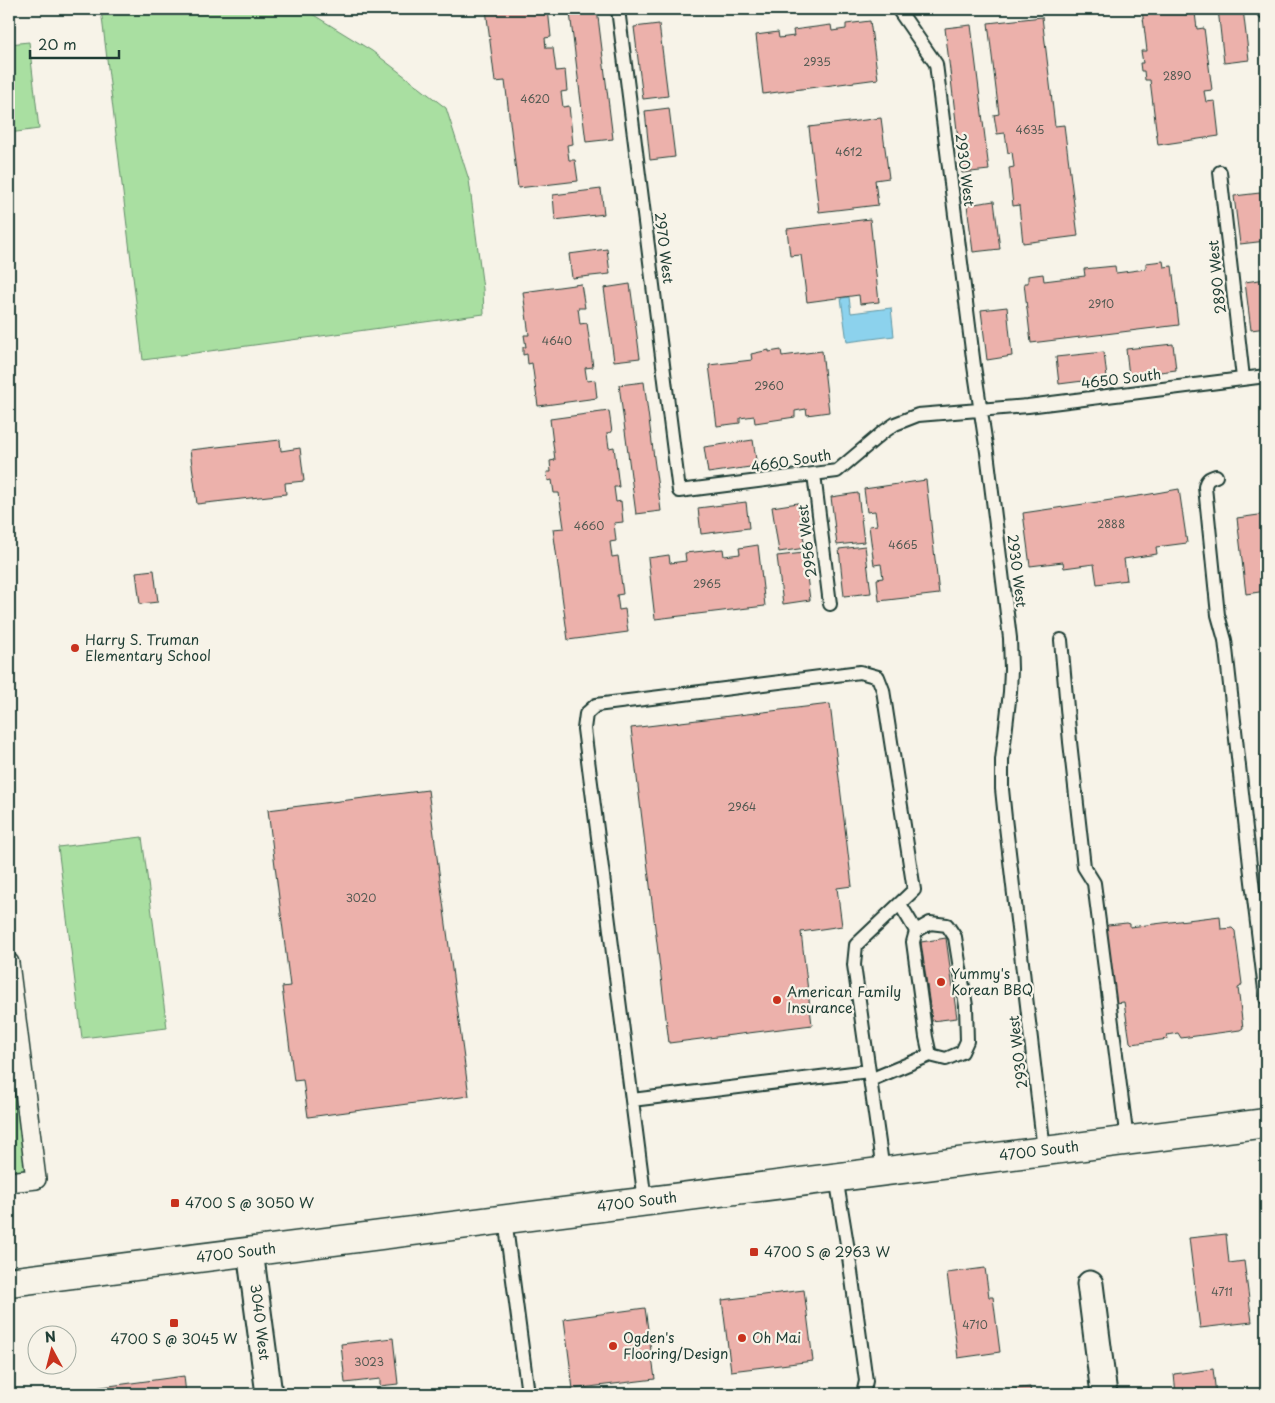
<svg xmlns="http://www.w3.org/2000/svg" width="1275" height="1403" viewBox="0 0 1275 1403" font-family="'Playpen Sans',sans-serif">
  <style>
    .green { fill: #a9dfa1; stroke: #648e6a }
    .water { fill: #8cd2ed; stroke: #6096a3 }
    .building { fill: #ecb1ab; stroke: #1f3d34 }
    .lines { fill: none; stroke-linecap: round; stroke-linejoin: round }
    .service-casing { stroke: #1f3d34; stroke-width: 16 }
    .pedestrian-casing { stroke: #1f3d34; stroke-width: 22 }
    .minor-casing { stroke: #1f3d34; stroke-width: 29 }
    .primary-casing { stroke: #1f3d34; stroke-width: 31 }
    .service { stroke: #f7f3e8; stroke-width: 12 }
    .pedestrian { stroke: #f7f3e8; stroke-width: 19 }
    .minor { stroke: #f7f3e8; stroke-width: 25 }
    .primary { stroke: #f7f3e8; stroke-width: 28 }
    .poi-dot { fill: #c8321e; stroke: #f7f3e8; stroke-width: 2 }
    .labels { text-anchor: middle; stroke-width: 4.5; stroke-linejoin: round; paint-order: stroke }
    .number-label { font-size: 11px; fill: #525a52 }
    .street-label { font-size: 14px; fill: #1f3d34; stroke: #f7f3e8 }
    .poi-label { font-size: 14px; fill: #1f3d34; stroke: #f7f3e8; text-anchor: start }
  </style>
  <rect width="100%" height="100%" fill="#f7f3e8"/>
  <filter id="ink" filterUnits="userSpaceOnUse"><feTurbulence type="fractalNoise" baseFrequency=".02" numOctaves="2"/><feDisplacementMap in="SourceGraphic" scale="10" xChannelSelector="R" yChannelSelector="G"/><feConvolveMatrix kernelMatrix="1 2 1 2 8 2 1 2 1" color-interpolation-filters="sRGB"/></filter>
  <g filter="url(#ink)">
    <path class="green" d="M101,9H304L372,51L446,108L469,180L483,289L484,314L143,360Z
      M29,42L39,129L9,133V44Z
      M142,837L167,1028L82,1038L58,847Z
      M21,1068L36,1179L9,1182V1069Z"/>
    <path class="water" d="M849,297L851,313L891,308L894,336L847,342L841,298Z"/>
    <path class="building" d="M486,9H548L551,37L545,38L546,48H553L556,71L565,70L567,91L561,92L563,107L569,106L573,144L567,145L569,160H575L578,181L518,188L505,81L495,82Z
      M597,9L613,139L586,142L570,13Z
      M773,9H837L774,16Z
      M1142,9H1202V12L1195,13L1197,29L1204,28L1212,90L1204,91L1206,102L1215,101L1219,136L1158,145L1150,80H1145L1144,71H1141L1140,63H1143L1141,51H1147Z
      M1218,9H1243L1249,60L1224,63Z
      M1042,17L1055,126L1064,125L1078,236L1023,243L1019,205L1013,206L1009,168L1014,167L1012,152L1008,153L1005,133L997,134L994,115L999,114L988,23Z
      M870,21L878,79L763,94L756,35L778,32L779,38L794,36L793,30L831,25L832,31L846,29V24Z
      M659,24L668,96L643,99L634,27Z
      M971,25L989,170L962,173L945,28Z
      M669,108L675,157L650,160L645,111Z
      M881,118L889,178L875,180L878,205L819,212L809,127Z
      M601,189L604,214L555,220L553,195Z
      M1260,193L1266,241L1240,244L1234,196Z
      M994,201L1000,249L973,252L967,205Z
      M870,219L879,302L860,304L859,295L807,302L801,255L790,256L787,229Z
      M607,249L610,274L572,278L569,254Z
      M1163,261L1164,267L1172,266L1179,325L1031,343L1024,283H1028V276L1043,274L1044,281L1085,276L1084,269L1115,266L1116,273L1146,269V263Z
      M1266,279V328L1251,330L1245,282Z
      M581,284L585,308H578L580,324L587,323L593,367L585,368L587,381L595,380L597,398L538,406L532,363L528,364L527,354L523,355V347H526L524,335H529L523,292Z
      M630,284L640,358L614,361L604,288Z
      M1007,307L1012,356L987,360L981,310Z
      M1173,344L1176,370L1129,376L1126,349Z
      M769,350V352L781,350L782,356L822,351L829,412L807,415L806,409L795,411V417L755,423L754,416L740,418V423L717,426L709,365L752,360L751,354Z
      M1104,352L1107,378L1059,384L1056,357Z
      M644,382L661,511L636,514L619,385Z
      M609,411L612,432L607,433L609,448L614,447L619,487H614L616,502L621,501L623,522L614,523L616,541L610,542L612,557L618,556L623,594L617,595L619,610L625,609L628,632L568,640L553,529L564,528L559,493H554L552,480L548,481L547,472H551L550,461L555,460L550,419Z
      M280,440L281,451L300,448L304,481L285,483L286,494L197,504L190,450Z
      M753,440L757,466L708,473L704,447Z
      M926,480L939,594L879,601L877,579L883,578L881,564L874,565L869,526L877,525L875,511L867,512L864,489Z
      M1179,489L1187,543L1156,547L1157,554L1124,559L1127,580L1097,584L1094,564L1064,568L1063,562L1030,566L1023,513L1145,495Z
      M858,493L864,542L837,545L831,497Z
      M746,502L749,528L701,534L698,508Z
      M798,503L805,548L779,552L772,507Z
      M1266,514V591L1246,594L1237,518Z
      M758,545L765,606L655,619L648,558L669,555L670,563L686,561L685,553L723,549L724,556L740,554L739,548Z
      M865,546L871,593L844,596L839,549Z
      M804,553L810,600L783,604L777,556Z
      M154,570L158,602L140,604L136,572Z
      M830,704L852,886L837,888L842,926L801,932L812,1025L669,1043L631,728Z
      M428,790L469,1096L308,1117L303,1080L294,1081L282,987L290,986L268,810Z
      M1220,916L1221,929L1232,928L1235,931L1242,984L1240,987L1238,988L1243,1028L1240,1030L1181,1038L1178,1033L1167,1035L1168,1039L1132,1044L1130,1042L1124,1002L1115,1003L1105,928L1108,925L1127,923L1130,924V927Z
      M946,938L957,1018L932,1021L921,942Z
      M1226,1234L1229,1263L1244,1261L1252,1322L1200,1328L1189,1238Z
      M985,1268L989,1297H993L1000,1352L958,1358L947,1273Z
      M804,1290L813,1361L731,1371L722,1300Z
      M645,1308L655,1379L573,1389L564,1319Z
      M393,1338L398,1384L380,1386V1379L345,1383L341,1344Z
      M1213,1369L1216,1394H1176L1174,1374Z
      M184,1376L186,1394H79V1390Z
      M1030,1387L1031,1394H987V1392Z"/>
    <g class="lines">
      <g class="service-casing">
        <path id="service" d="M618,9L679,491L837,471L882,433L895,424L918,415L1028,406L1266,376
          M898,9L936,64L974,366L987,452L1010,638L1011,669L1010,692L1002,760V789L1005,818L1044,1150
          M1264,12L1266,11
          M1220,172L1243,378
          M814,474L830,604
          M1216,476C1209,478 1206,480 1205,487L1218,615L1225,640L1250,865L1266,998
          M1061,640L1070,742L1084,867L1094,883L1127,1140
          M900,904L916,931
          M870,1080L930,1055L946,1059L962,1052L967,1041L966,1006L955,937L947,925L930,923L916,931L913,942L926,1037L930,1055
          M632,1100L869,1071
          M836,1177L848,1250L866,1381L863,1394
          M645,1201L584,729L586,714L596,705L860,672L878,677L883,690L914,890L856,945L854,965L883,1171
          M505,1219L528,1394"/>
      </g>
      <g class="pedestrian-casing">
        <path id="pedestrian" d="M9,963L36,1179L9,1182"/>
      </g>
      <g class="minor-casing">
        <path id="minor" d="M250,1251L269,1394
          M1090,1284L1104,1394"/>
      </g>
      <g class="primary-casing">
        <path id="primary" d="M9,1282L1266,1123"/>
      </g>
      <use href="#service" class="service"/>
      <use href="#pedestrian" class="pedestrian"/>
      <use href="#minor" class="minor"/>
      <use href="#primary" class="primary"/>
    </g>
  </g>
  <g class="poi-dot">
    <circle cx="75" cy="648" r="5"/>
    <circle cx="941" cy="982" r="5"/>
    <circle cx="777" cy="1000" r="5"/>
    <rect x="170" y="1198" width="10" height="10" rx="2.5"/>
    <rect x="749" y="1247" width="10" height="10" rx="2.5"/>
    <rect x="169" y="1318" width="10" height="10" rx="2.5"/>
    <circle cx="742" cy="1338" r="5"/>
    <circle cx="613" cy="1346" r="5"/>
  </g>
  <g class="labels">
    <g class="number-label">
      <text x="817" y="66">2935</text>
      <text x="1177" y="80">2890</text>
      <text x="535" y="103">4620</text>
      <text x="1030" y="134">4635</text>
      <text x="849" y="156">4612</text>
      <text x="1101" y="308">2910</text>
      <text x="557" y="345">4640</text>
      <text x="769" y="390">2960</text>
      <text x="1111" y="528">2888</text>
      <text x="589" y="530">4660</text>
      <text x="903" y="549">4665</text>
      <text x="707" y="588">2965</text>
      <text x="742" y="811">2964</text>
      <text x="361" y="902">3020</text>
      <text x="1222" y="1296">4711</text>
      <text x="975" y="1329">4710</text>
      <text x="369" y="1366">3023</text>
    </g>
    <g class="street-label">
      <text transform="translate(965 170) rotate(83)" y="5">2930 West</text>
      <text transform="translate(664 248) rotate(83)" y="5">2970 West</text>
      <text transform="translate(1217 277) rotate(-96)" y="5">2890 West</text>
      <text transform="translate(1121 379) rotate(-7)" y="5">4650 South</text>
      <text transform="translate(791 461) rotate(-9)" y="5">4660 South</text>
      <text transform="translate(807 541) rotate(-97)" y="5">2956 West</text>
      <text transform="translate(1017 571) rotate(83)" y="5">2930 West</text>
      <text transform="translate(1018 1052) rotate(-97)" y="5">2930 West</text>
      <text transform="translate(1039 1151) rotate(-7)" y="5">4700 South</text>
      <text transform="translate(637 1202) rotate(-7)" y="5">4700 South</text>
      <text transform="translate(236 1253) rotate(-7)" y="5">4700 South</text>
      <text transform="translate(260 1322) rotate(83)" y="5">3040 West</text>
    </g>
    <g class="poi-label">
      <text x="85" y="645">Harry S. Truman<tspan x="85" dy="16">Elementary School</tspan></text>
      <text x="951" y="979">Yummy's<tspan x="951" dy="16">Korean BBQ</tspan></text>
      <text x="787" y="997">American Family<tspan x="787" dy="16">Insurance</tspan></text>
      <text x="185" y="1208">4700 S @ 3050 W</text>
      <text x="764" y="1257">4700 S @ 2963 W</text>
      <text x="623" y="1343">Ogden's<tspan x="623" dy="16">Flooring/Design</tspan></text>
      <text x="752" y="1343">Oh Mai</text>
      <text x="174" y="1344" text-anchor="middle">4700 S @ 3045 W</text>
    </g>
  </g>
  <rect width="1275" height="1403" fill="none" stroke="#f7f3e8" stroke-width="30"/>
  <rect x="15" y="15" width="1245" height="1373" fill="none" stroke="#1f3d34" stroke-width="2" filter="url(#ink)"/>
  <g transform="translate(52 1350) rotate(353)"><circle r="24" fill="#f7f3e8" stroke="#a1aaa0"/>
  <path d="M0-4L9 19L0 12L-9 19Z" fill="#c8321e"/>
  <text y="-8" font-size="14" font-weight="bold" text-anchor="middle" fill="#1f3d34">N</text>
  </g>
  <path d="M30 50v8h89v-8" fill="none" stroke="#1f3d34" stroke-width="2.5"/>
  <text x="38" y="50" font-size="15" fill="#1f3d34" stroke="#f7f3e8" stroke-width="4" paint-order="stroke">20 m</text>
</svg>
